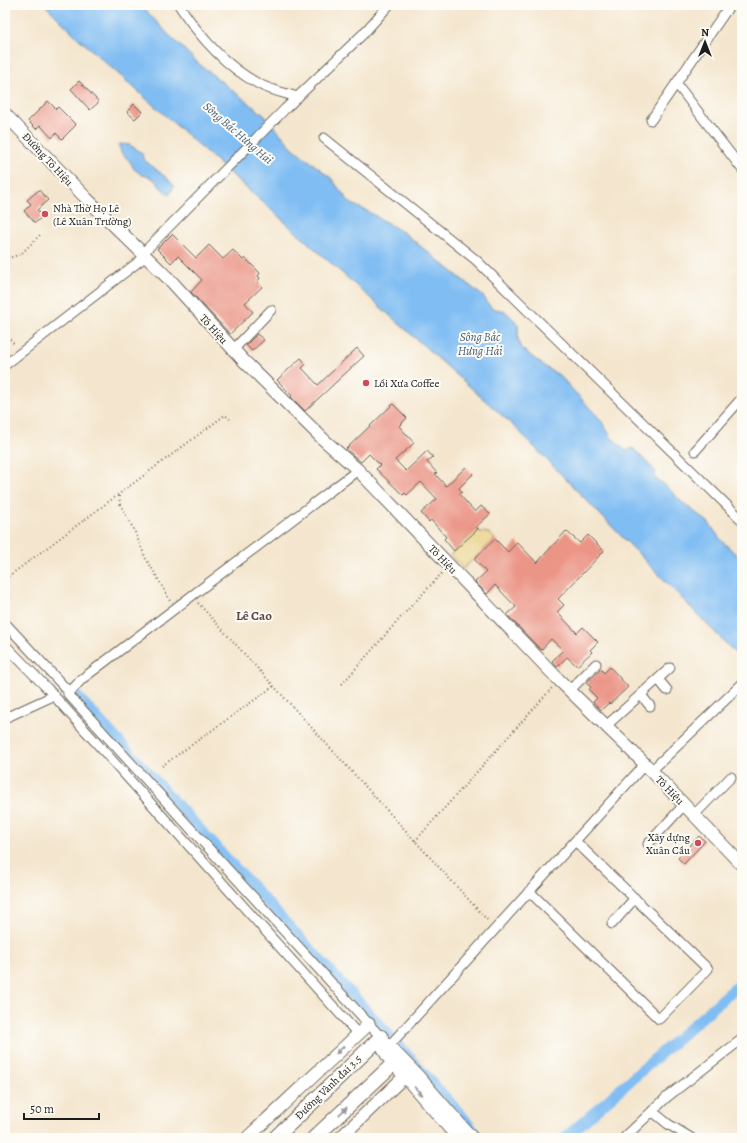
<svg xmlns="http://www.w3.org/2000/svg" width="747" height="1143" viewBox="0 0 747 1143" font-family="Alegreya,serif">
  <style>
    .sand { fill: #eeda9e; stroke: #857b5d }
    .water { fill: #80bdf3; stroke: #4e6c88 }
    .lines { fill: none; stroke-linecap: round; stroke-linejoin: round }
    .canal { stroke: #80bdf3; stroke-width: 11 }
    .building { fill: #eb9587 }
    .street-casing { stroke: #68635a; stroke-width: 11 }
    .secondary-casing { stroke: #68635a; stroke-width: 14 }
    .primary-casing { stroke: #68635a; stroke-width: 16 }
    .path { stroke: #68635a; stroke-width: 2; stroke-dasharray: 1 3; stroke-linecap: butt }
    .street { stroke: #fff; stroke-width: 9 }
    .secondary { stroke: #fff; stroke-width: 12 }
    .primary { stroke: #fff; stroke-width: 14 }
    .oneway { fill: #999 }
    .poi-dot { fill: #d1495b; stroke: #fdfcf7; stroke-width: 1.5 }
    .labels { text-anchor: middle; stroke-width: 4; stroke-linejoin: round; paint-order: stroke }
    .street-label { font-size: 11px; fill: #1c1c1c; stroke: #fdfcf7 }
    .poi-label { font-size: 11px; fill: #1c1c1c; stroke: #fdfcf7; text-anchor: start }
    .water-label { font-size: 12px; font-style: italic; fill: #445c72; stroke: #fdfcf7 }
    .quarter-label { font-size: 13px; font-weight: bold; fill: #644641; stroke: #fdfcf7 }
  </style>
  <rect width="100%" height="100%" fill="#fdfcf7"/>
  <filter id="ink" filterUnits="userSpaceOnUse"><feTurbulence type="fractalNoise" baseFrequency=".025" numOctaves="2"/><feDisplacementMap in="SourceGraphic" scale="8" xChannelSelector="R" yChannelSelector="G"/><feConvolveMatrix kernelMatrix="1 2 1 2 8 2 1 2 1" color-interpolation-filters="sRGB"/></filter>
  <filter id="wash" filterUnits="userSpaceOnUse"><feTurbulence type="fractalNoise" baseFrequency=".012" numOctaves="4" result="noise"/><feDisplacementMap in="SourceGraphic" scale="16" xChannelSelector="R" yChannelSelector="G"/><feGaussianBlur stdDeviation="0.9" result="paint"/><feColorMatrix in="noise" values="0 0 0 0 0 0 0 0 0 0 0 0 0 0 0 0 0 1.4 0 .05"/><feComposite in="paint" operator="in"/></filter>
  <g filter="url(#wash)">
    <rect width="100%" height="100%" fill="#f4e6ce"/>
    <path class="sand" d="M478,529L480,532L489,533L495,539L463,569L450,555Z"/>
    <path class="water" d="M45,5H141L166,32L199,64L264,115L292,147L331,178L350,203L367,211L404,233L484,297L491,308L505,311L518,324V339L521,347L527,353L547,368L559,375L600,419L611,437L626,451L633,448L656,472L654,478L664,484L683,503L708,522L721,540L742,560V660L515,427L77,37Z
      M121,144L130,145L142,153L143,159L168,179L174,186L169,195L160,187L156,181L150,177L142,175L134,169L129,160L121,153L120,148L118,145Z"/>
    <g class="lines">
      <path class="canal" d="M76,695L389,1035
        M399,1046L461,1115L479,1138
        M565,1138L742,982"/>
    </g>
    <g id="blocks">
      <path class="building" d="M79,81L99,102L90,110L71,89Z
        M48,101L56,109L58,107L76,125L62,139L56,133L52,138L40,125L36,129L28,121Z
        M134,104L142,112L135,119L127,112Z
        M39,190L48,200L37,210L43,216L35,223L24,211L31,204L27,200Z
        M172,234L196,258L209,245L223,259L233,250L243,260L245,258L260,273L258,276L260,278L257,282L262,287L245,303L253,312L230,334L191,292L202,280L178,256L171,263L157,249Z
        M257,334L264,340L252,351L246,345Z
        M357,348L364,356L305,411L291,397L292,396L277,380L301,358L306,364L302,368L318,385Z
        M393,404L407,418L399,426L414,443L395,460L406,471L427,451L433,457L427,462L437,473L435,474L446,486L466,467L473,474L459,488L462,492L459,494L475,512L481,506L490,514L476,527L478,529L454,551L444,539L446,537L431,520L429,522L421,513L437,499L421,482L407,495L405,493L403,495L376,469L380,465L369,454L361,462L346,449Z
        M566,531L580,543L588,535L604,551L558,599L564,605L557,612L577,633L583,627L598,642L590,650L592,652L577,666L567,657L557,667L552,661L563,650L551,639L541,650L507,615L516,607L495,585L487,594L475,582L486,572L474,559L495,539L508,552L517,542L537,563Z
        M610,667L628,687L610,704L609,703L601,710L593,702L597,698L589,690L591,687L586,683L601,669L604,673Z
        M699,836L705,841L684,864L678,858Z"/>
    </g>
  </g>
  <g filter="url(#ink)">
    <use href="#blocks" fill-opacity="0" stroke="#68635a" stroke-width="1"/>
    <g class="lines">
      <g class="street-casing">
        <path id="street" d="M179,5C199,36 224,65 257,83C269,90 284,93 298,97
          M676,83L742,169
          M651,120L730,5
          M324,138L476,260L742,520
          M143,253L285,109L363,34L389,5
          M233,350L271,310
          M5,365L146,256
          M695,451L742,398
          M358,470L82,679L68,694L389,1046L645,764
          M5,623L69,692
          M5,645L47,688L128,778L358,1034
          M658,679L667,690
          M570,690L596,664
          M641,695L650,706
          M5,718L53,696
          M606,726L670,668
          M651,771L742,684
          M694,815L731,777
          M648,844L684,805
          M529,891L659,1019L708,969L575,841
          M612,924L635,898
          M652,1111L668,1124L691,1138
          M624,1138L667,1097L742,1039"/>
      </g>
      <g class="secondary-casing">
        <path id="secondary" d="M5,114L87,199L172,282L243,360L324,440L358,470L559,680L645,764L742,865
          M381,1037L384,1050L388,1057L458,1138
          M389,1046L418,1076L472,1138
          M247,1138L369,1024
          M340,1138L405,1076"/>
      </g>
      <g class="primary-casing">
        <path id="primary" d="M275,1138L381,1037
          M314,1138L393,1064"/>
      </g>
      <path class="path" d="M5,254L9,258L21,254L41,234
        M5,333L15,345
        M119,496L120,504L134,530L146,559L156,575L170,601
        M5,579L225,415L230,419
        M198,603L489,922
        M342,684L402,616L443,572
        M162,766L274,686
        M415,841L552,688"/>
      <use href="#street" class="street"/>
      <use href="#secondary" class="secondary"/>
      <use href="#primary" class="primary"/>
    </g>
    <defs><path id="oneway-solid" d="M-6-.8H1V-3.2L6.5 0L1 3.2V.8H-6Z"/></defs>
    <g class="oneway">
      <use href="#oneway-solid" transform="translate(340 1050) rotate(137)"/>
      <use href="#oneway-solid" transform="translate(418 1091) rotate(49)"/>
      <use href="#oneway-solid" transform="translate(343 1111) rotate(-43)"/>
    </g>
  </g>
  <g class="poi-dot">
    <circle cx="45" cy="214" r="4"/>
    <circle cx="366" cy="383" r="4"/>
    <circle cx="698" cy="843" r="4"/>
  </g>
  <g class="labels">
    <g class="street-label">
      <text transform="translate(48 159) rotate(47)" y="4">Đường Tô Hiệu</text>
      <text transform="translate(214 329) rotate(48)" y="4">Tô Hiệu</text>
      <text transform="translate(443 559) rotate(46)" y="4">Tô Hiệu</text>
      <text transform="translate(670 790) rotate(46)" y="4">Tô Hiệu</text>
      <text transform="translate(328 1087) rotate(-44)" y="4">Đường Vành đai 3.5</text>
    </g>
    <g class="poi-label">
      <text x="53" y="212">Nhà Thờ Họ Lê<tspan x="53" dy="13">(Lê Xuân Trường)</tspan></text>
      <text x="374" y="387">Lối Xưa Coffee</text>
      <text x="690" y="841" text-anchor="end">Xây dựng<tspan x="690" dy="13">Xuân Cầu</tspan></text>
    </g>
    <g class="water-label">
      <text transform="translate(238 133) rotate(41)" y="4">Sông Bắc Hưng Hải</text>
      <text x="480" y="341">Sông Bắc<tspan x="480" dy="14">Hưng Hải</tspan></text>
    </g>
    <g class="quarter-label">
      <text x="254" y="620">Lê Cao</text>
    </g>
  </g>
  <rect width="747" height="1143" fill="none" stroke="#fdfcf7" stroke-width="20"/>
  <g transform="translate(705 42)" stroke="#fdfcf7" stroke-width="3" paint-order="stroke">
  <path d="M0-3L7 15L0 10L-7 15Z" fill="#1c1c1c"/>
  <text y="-6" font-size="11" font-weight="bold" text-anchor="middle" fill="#1c1c1c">N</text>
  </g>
  <path d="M24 1113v6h75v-6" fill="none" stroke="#1c1c1c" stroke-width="2"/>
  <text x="30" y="1113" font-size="12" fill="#1c1c1c" stroke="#fdfcf7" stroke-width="3" paint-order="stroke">50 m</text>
</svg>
